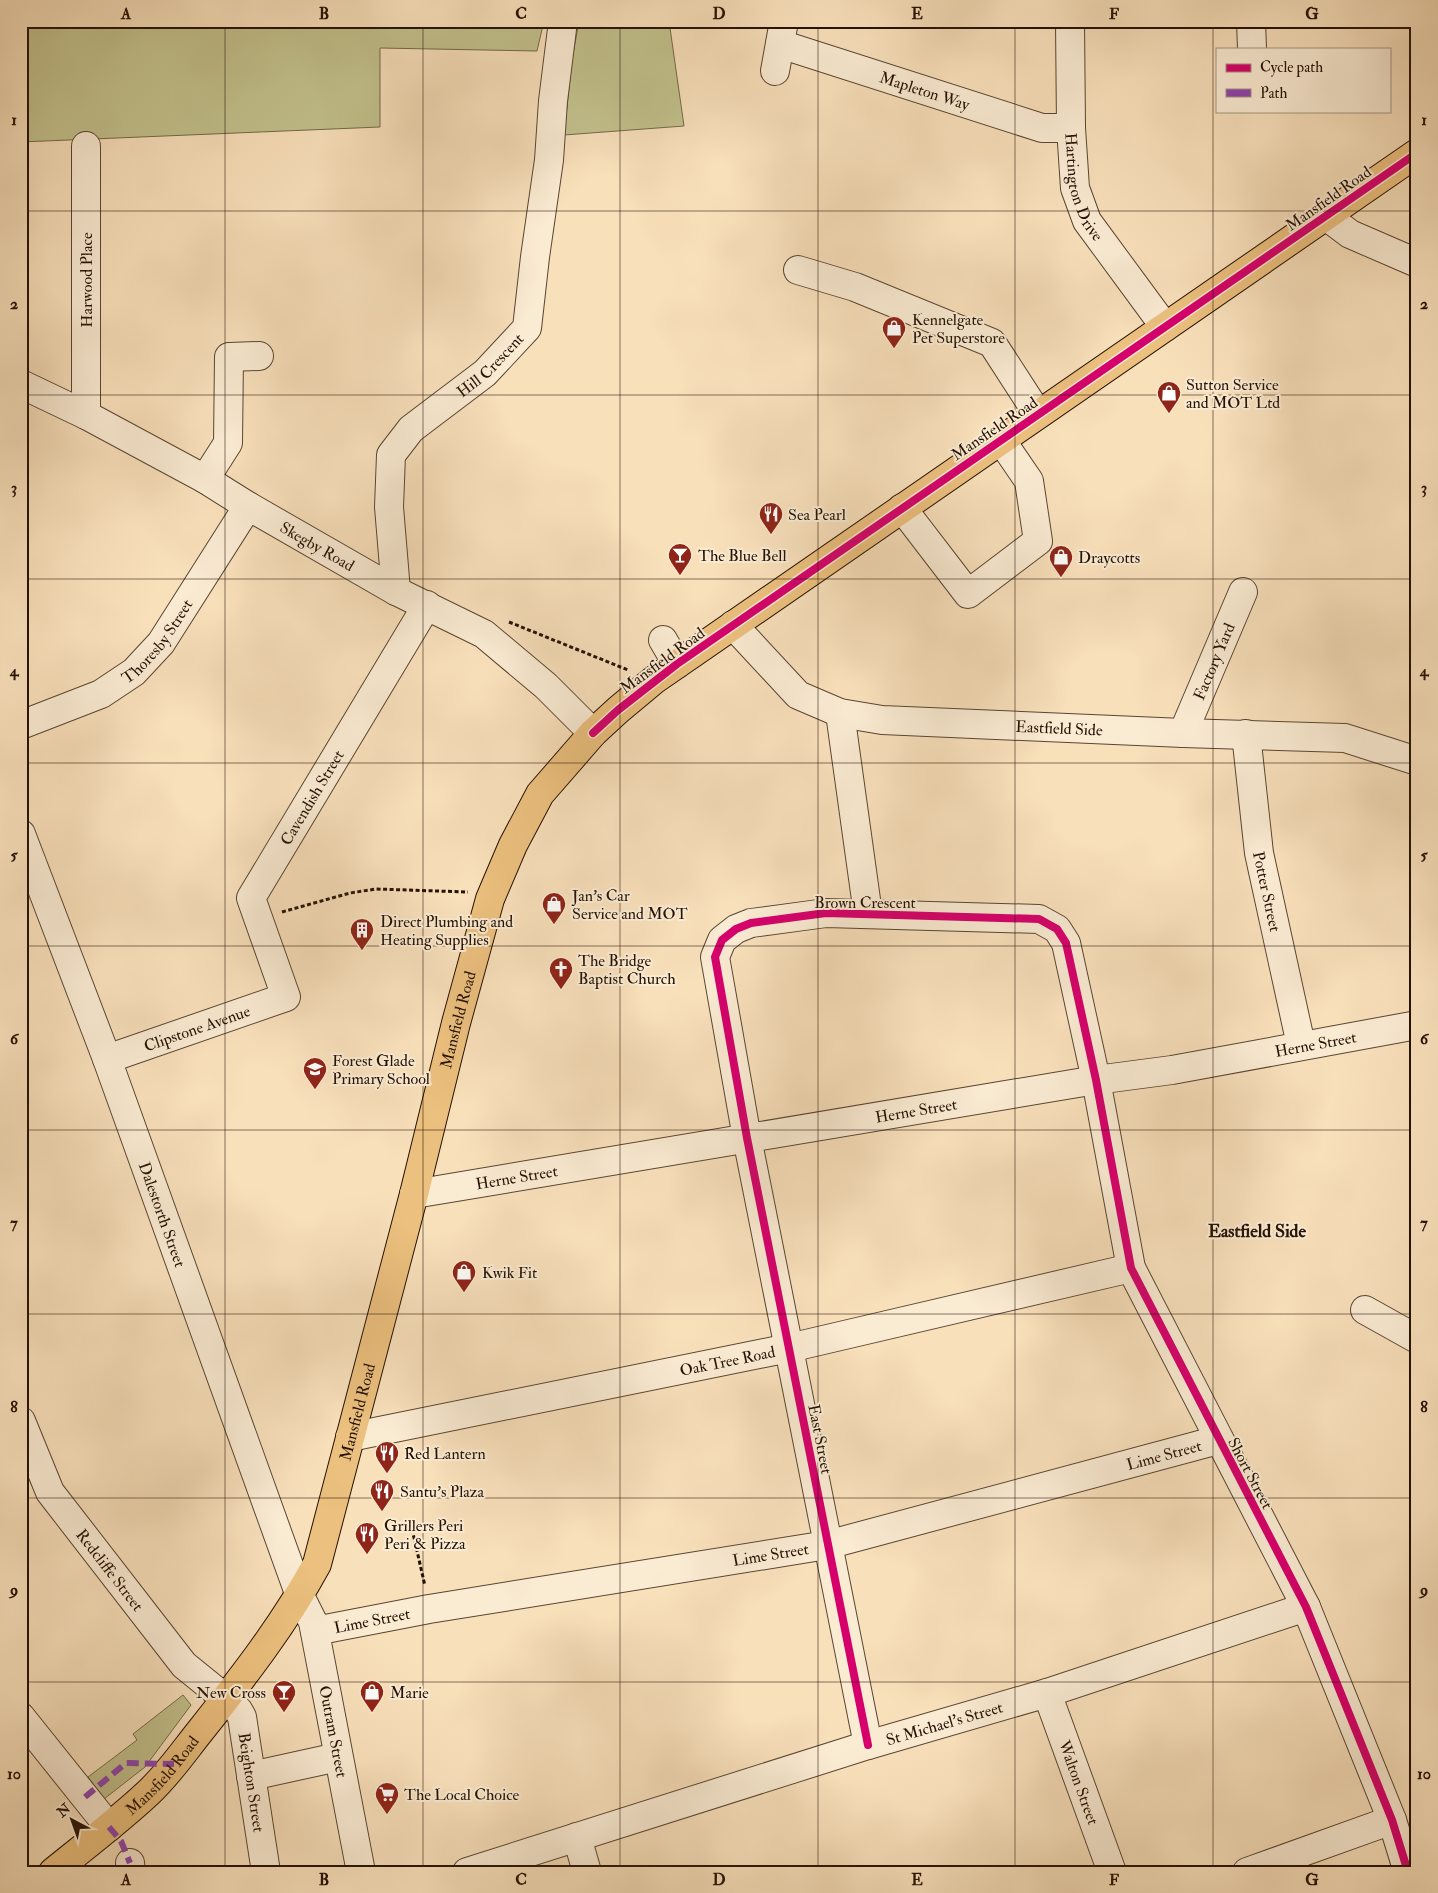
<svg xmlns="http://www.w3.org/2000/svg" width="1438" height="1893" viewBox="0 0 1438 1893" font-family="'IM FELL Double Pica',serif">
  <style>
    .green { fill: #c2c18d; stroke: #746948 }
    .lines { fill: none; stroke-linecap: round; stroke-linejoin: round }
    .minor-casing { stroke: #5a4531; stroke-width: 30 }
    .major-casing { stroke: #251103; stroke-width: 30 }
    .path { stroke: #251103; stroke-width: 3; stroke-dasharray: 4 2.5; stroke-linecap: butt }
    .minor { stroke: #faebd3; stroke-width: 28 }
    .major { stroke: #ecc07e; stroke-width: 28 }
    .quiet { stroke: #8e44ad; stroke-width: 6; stroke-dasharray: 12 6; stroke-linecap: butt }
    .cycleway-casing { stroke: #faebd3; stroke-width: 11 }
    .cycleway { stroke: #d6006c; stroke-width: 8 }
    .grid { fill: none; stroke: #251103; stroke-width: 1; stroke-opacity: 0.55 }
    .labels { text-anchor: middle; stroke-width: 4; stroke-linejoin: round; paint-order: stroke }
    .street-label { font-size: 16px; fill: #251103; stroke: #faebd3 }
    .poi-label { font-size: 16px; fill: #251103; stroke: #faebd3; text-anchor: start }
    .neighbourhood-label { font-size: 18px; font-weight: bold; fill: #251103; stroke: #faebd3 }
    .neatline { fill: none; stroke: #251103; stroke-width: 2 }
    .grid-label { font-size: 16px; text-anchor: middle; font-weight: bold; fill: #251103 }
  </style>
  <rect width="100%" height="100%" fill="#f8e0bb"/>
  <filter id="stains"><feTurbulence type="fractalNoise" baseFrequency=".004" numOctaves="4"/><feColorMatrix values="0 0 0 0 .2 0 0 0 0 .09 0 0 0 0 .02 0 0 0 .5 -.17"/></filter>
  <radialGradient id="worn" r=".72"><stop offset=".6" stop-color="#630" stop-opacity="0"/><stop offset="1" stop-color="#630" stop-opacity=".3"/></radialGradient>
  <path class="green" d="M21,21H544L537,51L380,48V127L21,142Z
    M579,21H669L684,126L564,135L572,60Z
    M183,1695L191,1705L145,1767L104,1799L88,1777L137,1740L133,1734Z"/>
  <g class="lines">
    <g class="minor-casing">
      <g id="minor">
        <path id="s1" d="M1070,21L1071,128L1075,188L1087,221L1165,327"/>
        <path d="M1251,21L1252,49"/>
        <path id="s2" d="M780,44L1042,128H1071"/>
        <path d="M775,71L784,21"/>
        <path d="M86,146V415"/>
        <path d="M1326,216L1350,234L1417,263"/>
        <path d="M798,270L855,287L992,343L1038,414"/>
        <path id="s3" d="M21,384L86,415L205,479L248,506L396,591L484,634L546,686L593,733"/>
        <path d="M205,479L228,443L229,357L259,356"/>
        <path d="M902,508L968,594L1038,541L1029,481L1001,440"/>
        <path id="s4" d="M396,591L389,507L391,455L411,429L485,373L527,328L535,257L549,160L553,101L563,21"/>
        <path id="s5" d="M733,625L798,695L840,713L882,720L1183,733L1345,738L1417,761"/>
        <path d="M663,640L677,664"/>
        <path d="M840,713L868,914"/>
        <path id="s6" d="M21,725L101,694L134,672L161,643L248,506"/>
        <path id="s7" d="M1183,733L1243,592"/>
        <path id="s8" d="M1246,734L1259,853L1301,1045"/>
        <path id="s9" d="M21,834L107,1059L300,1596L313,1622L361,1872"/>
        <path id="s10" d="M107,1059L286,997L251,898L427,605"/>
        <path id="s11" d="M414,1194L1096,1080L1172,1070L1417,1025"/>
        <path d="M1365,1310L1417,1339"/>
        <path id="s12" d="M21,1421L50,1492L184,1665L226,1699L238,1710L242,1717L266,1872"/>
        <path id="s13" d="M350,1437L789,1348L1131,1268"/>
        <path id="s14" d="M315,1631L429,1609L827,1545L1218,1440"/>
        <path id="s15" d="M1047,1693L1112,1872"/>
        <path d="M21,1717L109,1827"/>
        <path d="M868,1745L747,1138L715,957L722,940L736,929L751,923L826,913L1039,919L1057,929L1066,943L1096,1080L1131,1268L1306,1607L1392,1820L1408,1872"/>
        <path d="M251,1776L338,1757"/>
        <path d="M577,1837L587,1872"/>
        <path d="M130,1863L131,1872"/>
        <path id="s16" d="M467,1872L868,1745L1047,1693L1306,1607"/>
        <path d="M1247,1872L1392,1820"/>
      </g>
    </g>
    <g class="major-casing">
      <g id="major">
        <path id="s17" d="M53,1872C85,1846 118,1821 147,1794C168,1775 184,1751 201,1730C243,1677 285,1623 317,1564L414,1194L456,1023L490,899L513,845L540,794L593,733L618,710L654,680L1417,153"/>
      </g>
    </g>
    <path class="path" d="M509,622L628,670
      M282,912L350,893L376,889L468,892
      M412,1529L425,1586"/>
    <use href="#minor" class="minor"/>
    <use href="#major" class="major"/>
    <path class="quiet" d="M85,1797L126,1763L174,1764
      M109,1827L121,1841L130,1863"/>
    <g class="cycleway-casing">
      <path id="cycleway" d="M593,733L618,710L677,664L1417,153
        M868,1745L747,1138L715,957L722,940L736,929L751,923L826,913L1039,919L1057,929L1066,943L1096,1080L1131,1268L1306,1607L1392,1820L1408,1872"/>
    </g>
    <use href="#cycleway" class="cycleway"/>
  </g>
  <path class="grid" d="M225,21V1872M423,21V1872M620,21V1872M818,21V1872M1015,21V1872M1213,21V1872M21,211H1417M21,395H1417M21,579H1417M21,763H1417M21,946H1417M21,1130H1417M21,1314H1417M21,1498H1417M21,1682H1417"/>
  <defs>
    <g id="shop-pin" transform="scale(1.25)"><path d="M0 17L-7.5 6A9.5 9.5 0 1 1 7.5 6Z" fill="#8f2418" stroke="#faebd3"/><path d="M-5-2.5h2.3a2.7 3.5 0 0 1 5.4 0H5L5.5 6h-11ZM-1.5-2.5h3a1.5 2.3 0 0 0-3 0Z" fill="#fff"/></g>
    <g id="restaurant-pin" transform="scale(1.25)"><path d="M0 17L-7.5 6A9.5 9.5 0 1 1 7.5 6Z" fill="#8f2418" stroke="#faebd3"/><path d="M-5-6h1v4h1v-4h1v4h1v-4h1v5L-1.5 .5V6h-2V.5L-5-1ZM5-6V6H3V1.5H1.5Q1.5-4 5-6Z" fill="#fff"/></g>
    <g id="bar-pin" transform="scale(1.25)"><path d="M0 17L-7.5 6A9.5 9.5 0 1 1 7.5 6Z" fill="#8f2418" stroke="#faebd3"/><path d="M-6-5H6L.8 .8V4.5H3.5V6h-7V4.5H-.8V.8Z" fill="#fff"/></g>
    <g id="building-pin" transform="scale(1.25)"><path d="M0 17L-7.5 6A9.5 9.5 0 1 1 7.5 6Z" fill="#8f2418" stroke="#faebd3"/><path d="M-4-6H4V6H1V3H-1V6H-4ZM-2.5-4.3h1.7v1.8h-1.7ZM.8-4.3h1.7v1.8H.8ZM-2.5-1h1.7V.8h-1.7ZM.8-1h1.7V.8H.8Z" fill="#fff"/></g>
    <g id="church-pin" transform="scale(1.25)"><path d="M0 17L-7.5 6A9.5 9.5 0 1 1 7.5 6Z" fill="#8f2418" stroke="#faebd3"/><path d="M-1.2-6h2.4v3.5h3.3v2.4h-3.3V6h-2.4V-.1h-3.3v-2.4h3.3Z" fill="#fff"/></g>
    <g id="school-pin" transform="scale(1.25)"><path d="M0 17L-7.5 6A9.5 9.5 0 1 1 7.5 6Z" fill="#8f2418" stroke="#faebd3"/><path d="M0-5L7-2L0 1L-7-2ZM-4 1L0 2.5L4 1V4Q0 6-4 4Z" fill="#fff"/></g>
    <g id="supermarket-pin" transform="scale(1.25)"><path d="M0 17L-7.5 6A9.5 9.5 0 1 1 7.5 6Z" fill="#8f2418" stroke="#faebd3"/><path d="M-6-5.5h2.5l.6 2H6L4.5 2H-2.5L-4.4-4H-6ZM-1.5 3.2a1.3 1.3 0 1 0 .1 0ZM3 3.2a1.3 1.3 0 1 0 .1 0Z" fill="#fff"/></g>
  </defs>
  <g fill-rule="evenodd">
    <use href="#shop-pin" x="894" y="328"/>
    <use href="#shop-pin" x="1169" y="393"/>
    <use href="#restaurant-pin" x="771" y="514"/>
    <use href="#bar-pin" x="680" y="555"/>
    <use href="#shop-pin" x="1061" y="557"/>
    <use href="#shop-pin" x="554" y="904"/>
    <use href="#building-pin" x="362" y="930"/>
    <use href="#church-pin" x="561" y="969"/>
    <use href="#school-pin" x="315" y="1069"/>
    <use href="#shop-pin" x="464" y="1272"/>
    <use href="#restaurant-pin" x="387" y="1453"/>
    <use href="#restaurant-pin" x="382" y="1491"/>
    <use href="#restaurant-pin" x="367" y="1534"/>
    <use href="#bar-pin" x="284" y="1692"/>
    <use href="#shop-pin" x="372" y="1692"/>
    <use href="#supermarket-pin" x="387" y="1794"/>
  </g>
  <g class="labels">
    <g class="street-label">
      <text dy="6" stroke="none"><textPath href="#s2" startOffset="152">Mapleton Way</textPath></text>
      <text dy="6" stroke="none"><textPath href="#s1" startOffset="168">Hartington Drive</textPath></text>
      <text transform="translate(1328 198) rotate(-35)" y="6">Mansfield Road</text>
      <text transform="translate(86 280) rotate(-90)" y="6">Harwood Place</text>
      <text dy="6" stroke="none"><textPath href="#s4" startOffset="271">Hill Crescent</textPath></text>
      <text transform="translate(994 428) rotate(-34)" y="6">Mansfield Road</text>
      <text dy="6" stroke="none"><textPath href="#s3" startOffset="338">Skegby Road</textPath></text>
      <text dy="6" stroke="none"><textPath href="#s6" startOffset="164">Thoresby Street</textPath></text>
      <text transform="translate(662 660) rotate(-36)" y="6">Mansfield Road</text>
      <text dy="6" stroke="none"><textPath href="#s7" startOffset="78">Factory Yard</textPath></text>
      <text dy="6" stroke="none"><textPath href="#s5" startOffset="361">Eastfield Side</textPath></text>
      <text dy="6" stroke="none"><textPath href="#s10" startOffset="412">Cavendish Street</textPath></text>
      <text dy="6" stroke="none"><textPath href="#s8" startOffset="159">Potter Street</textPath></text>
      <text x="865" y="908">Brown Crescent</text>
      <text dy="6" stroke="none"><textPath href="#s17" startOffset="971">Mansfield Road</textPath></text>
      <text dy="6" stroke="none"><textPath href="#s10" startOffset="95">Clipstone Avenue</textPath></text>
      <text dy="6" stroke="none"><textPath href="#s11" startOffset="914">Herne Street</textPath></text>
      <text dy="6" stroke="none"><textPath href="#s11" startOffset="509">Herne Street</textPath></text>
      <text dy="6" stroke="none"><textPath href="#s11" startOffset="104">Herne Street</textPath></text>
      <text dy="6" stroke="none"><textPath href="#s9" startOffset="406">Dalestorth Street</textPath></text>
      <text dy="6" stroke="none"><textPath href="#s13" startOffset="385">Oak Tree Road</textPath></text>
      <text dy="6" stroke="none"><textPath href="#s17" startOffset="566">Mansfield Road</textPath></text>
      <text transform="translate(821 1439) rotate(79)" y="6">East Street</text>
      <text dy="6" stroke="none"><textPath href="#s14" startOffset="868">Lime Street</textPath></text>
      <text transform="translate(1251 1473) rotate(62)" y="6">Short Street</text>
      <text dy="6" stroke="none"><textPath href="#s14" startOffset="462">Lime Street</textPath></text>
      <text dy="6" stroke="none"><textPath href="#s12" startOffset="175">Redcliffe Street</textPath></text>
      <text dy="6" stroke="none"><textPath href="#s14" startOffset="58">Lime Street</textPath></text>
      <text dy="6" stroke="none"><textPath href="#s16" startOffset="500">St Michael's Street</textPath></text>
      <text dy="6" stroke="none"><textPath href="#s9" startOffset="952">Outram Street</textPath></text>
      <text dy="6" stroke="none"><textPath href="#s17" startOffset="146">Mansfield Road</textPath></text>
      <text dy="6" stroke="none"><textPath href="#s12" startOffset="440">Beighton Street</textPath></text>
      <text dy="6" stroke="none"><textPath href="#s15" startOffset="95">Walton Street</textPath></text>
    </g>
    <g class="poi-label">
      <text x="912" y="325">Kennelgate<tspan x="912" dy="18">Pet Superstore</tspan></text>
      <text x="1186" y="390">Sutton Service<tspan x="1186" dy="18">and MOT Ltd</tspan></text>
      <text x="788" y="520">Sea Pearl</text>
      <text x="698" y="561">The Blue Bell</text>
      <text x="1078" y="563">Draycotts</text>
      <text x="572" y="901">Jan's Car<tspan x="572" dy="18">Service and MOT</tspan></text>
      <text x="380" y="927">Direct Plumbing and<tspan x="380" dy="18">Heating Supplies</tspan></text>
      <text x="578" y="966">The Bridge<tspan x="578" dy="18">Baptist Church</tspan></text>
      <text x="332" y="1066">Forest Glade<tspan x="332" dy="18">Primary School</tspan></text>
      <text x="482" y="1278">Kwik Fit</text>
      <text x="404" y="1459">Red Lantern</text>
      <text x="400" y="1497">Santu's Plaza</text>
      <text x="384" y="1531">Grillers Peri<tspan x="384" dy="18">Peri &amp; Pizza</tspan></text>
      <text x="266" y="1698" text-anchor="end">New Cross</text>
      <text x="390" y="1698">Marie</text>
      <text x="404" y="1800">The Local Choice</text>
    </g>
    <g class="neighbourhood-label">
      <text x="1257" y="1237">Eastfield Side</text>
    </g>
  </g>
  <rect width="1438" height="1893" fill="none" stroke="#f8e0bb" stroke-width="55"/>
  <rect x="1216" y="48" width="175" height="65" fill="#faebd3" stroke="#a59480"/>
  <rect x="1226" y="64" width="25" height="8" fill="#d6006c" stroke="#a59480"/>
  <text x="1260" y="72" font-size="15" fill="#251103">Cycle path</text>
  <rect x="1226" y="89" width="25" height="8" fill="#8e44ad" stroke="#a59480"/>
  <text x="1260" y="98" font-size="15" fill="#251103">Path</text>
  <g transform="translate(72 1820) rotate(319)" stroke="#faebd3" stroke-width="4" paint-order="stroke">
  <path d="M0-4L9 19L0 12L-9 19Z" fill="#251103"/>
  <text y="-8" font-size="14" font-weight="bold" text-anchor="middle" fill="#251103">N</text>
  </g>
  <rect x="28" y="28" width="1382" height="1838" class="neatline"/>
  <g class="grid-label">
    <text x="126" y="19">A</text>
    <text x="324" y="19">B</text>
    <text x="521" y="19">C</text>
    <text x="719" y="19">D</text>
    <text x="917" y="19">E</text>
    <text x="1114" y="19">F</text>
    <text x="1312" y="19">G</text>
    <text x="14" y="125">1</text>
    <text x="1424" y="125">1</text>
    <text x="14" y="309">2</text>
    <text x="1424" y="309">2</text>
    <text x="14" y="493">3</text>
    <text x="1424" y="493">3</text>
    <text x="14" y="676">4</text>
    <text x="1424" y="676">4</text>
    <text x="14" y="860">5</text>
    <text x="1424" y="860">5</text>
    <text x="14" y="1044">6</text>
    <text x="1424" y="1044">6</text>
    <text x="14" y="1228">7</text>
    <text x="1424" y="1228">7</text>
    <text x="14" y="1412">8</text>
    <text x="1424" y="1412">8</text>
    <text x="14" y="1595">9</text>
    <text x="1424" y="1595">9</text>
    <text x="14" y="1779">10</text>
    <text x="1424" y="1779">10</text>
    <text x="126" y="1885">A</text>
    <text x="324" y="1885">B</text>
    <text x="521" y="1885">C</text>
    <text x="719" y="1885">D</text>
    <text x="917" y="1885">E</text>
    <text x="1114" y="1885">F</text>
    <text x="1312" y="1885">G</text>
  </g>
  <rect width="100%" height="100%" filter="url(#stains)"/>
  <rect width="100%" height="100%" fill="url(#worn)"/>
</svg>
